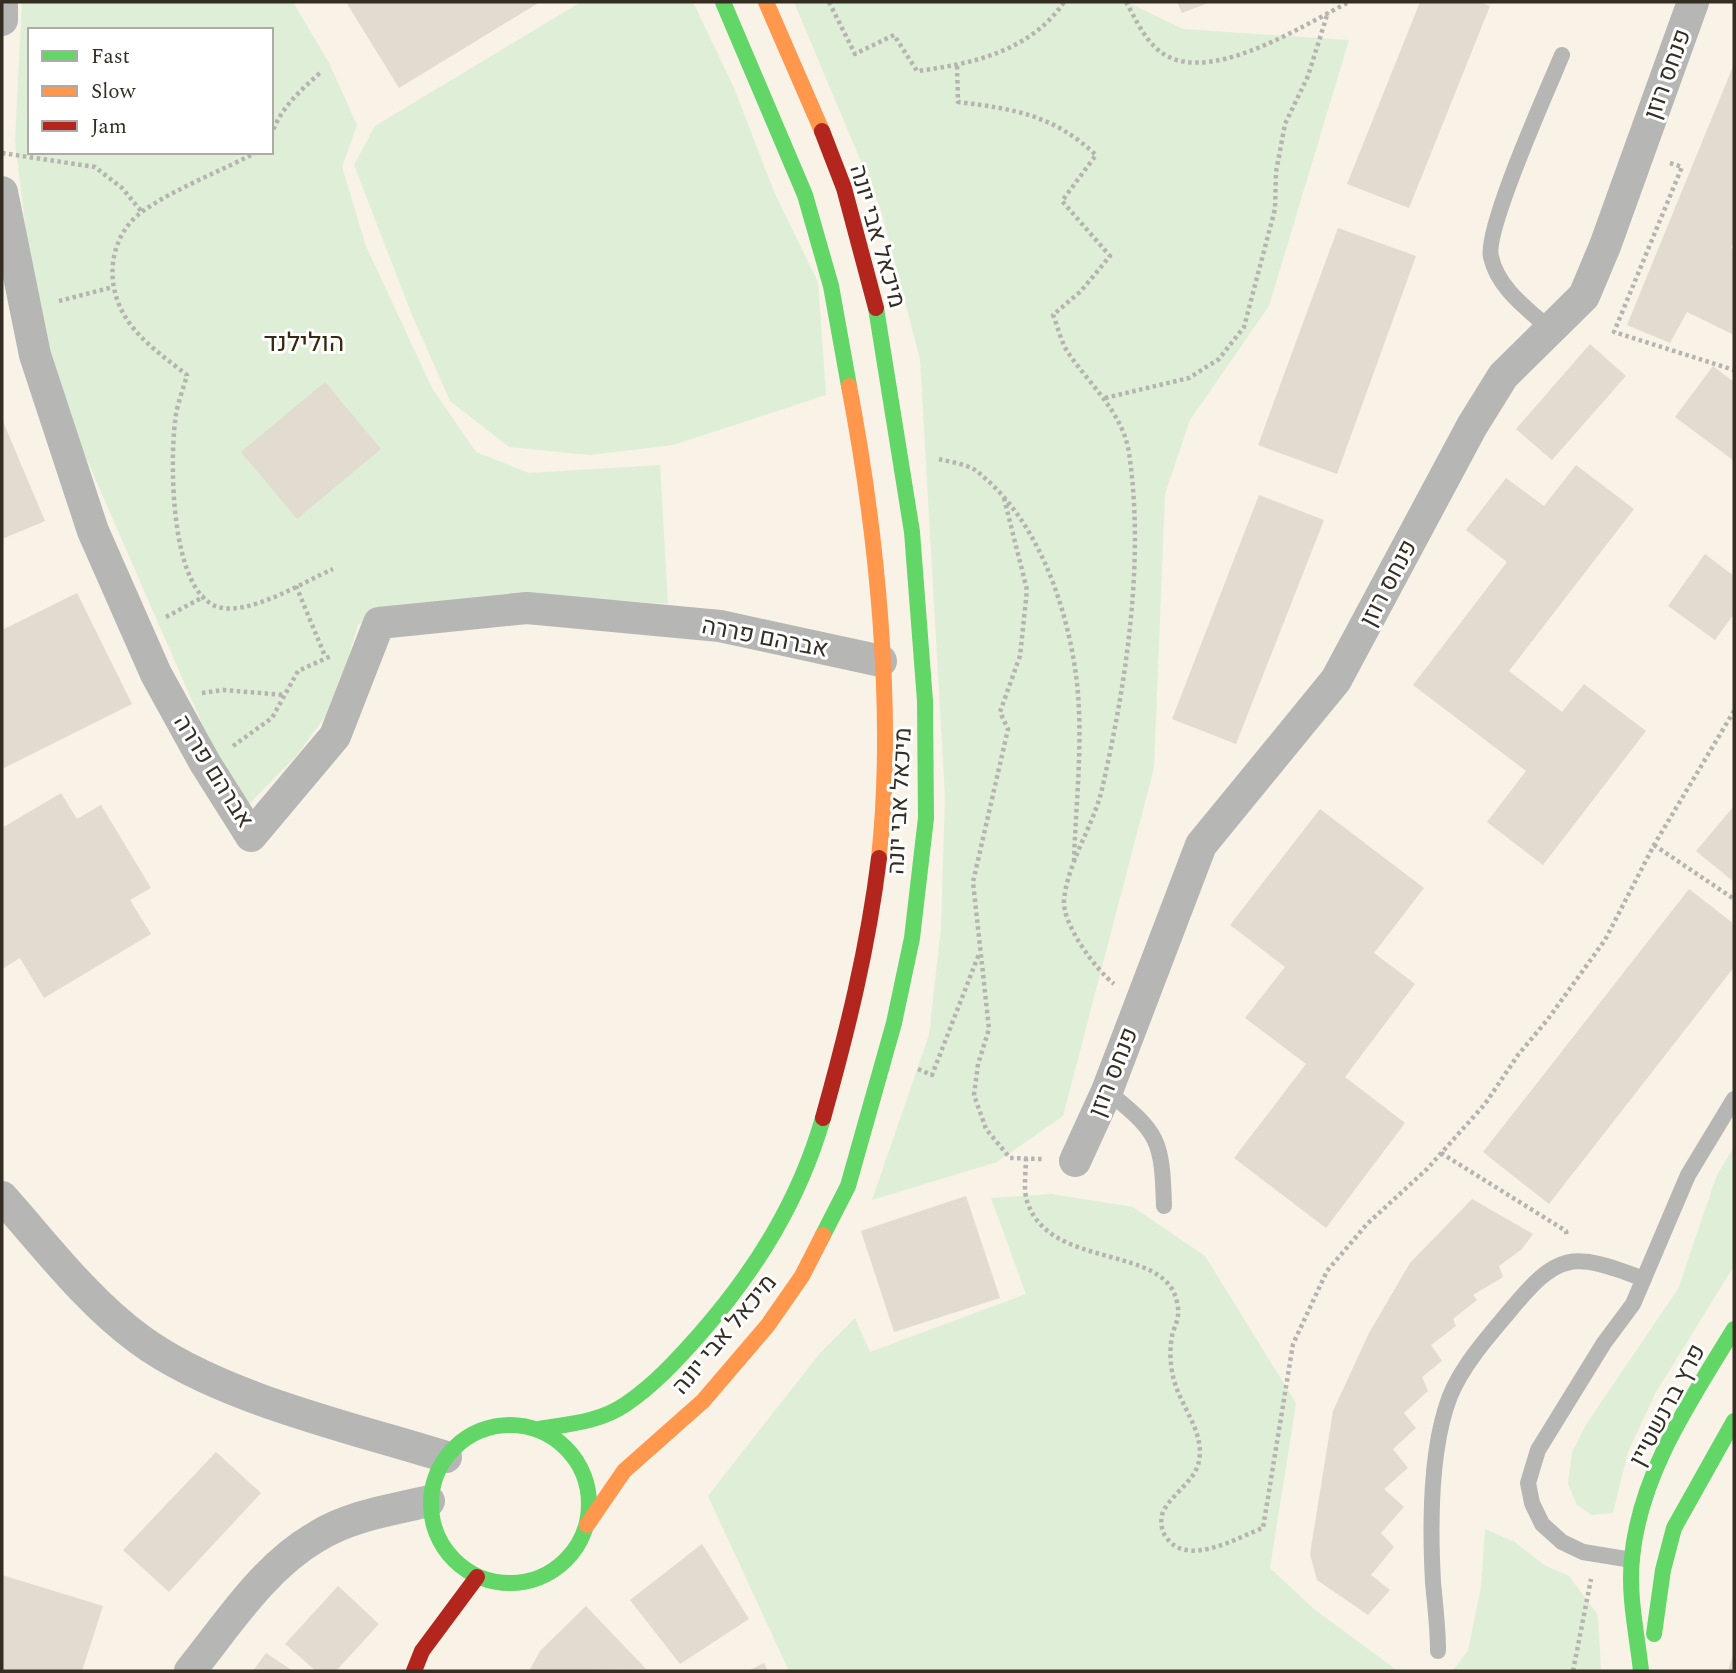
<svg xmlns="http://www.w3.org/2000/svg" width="1736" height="1673" viewBox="0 0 1736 1673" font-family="Spectral,Heebo,serif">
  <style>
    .green { fill: #dfeed7; fill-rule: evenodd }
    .building { fill: #e1dbd0 }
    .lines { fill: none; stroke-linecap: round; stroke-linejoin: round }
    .path { stroke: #b6b4b1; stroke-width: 4.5; stroke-dasharray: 3.5 3.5; stroke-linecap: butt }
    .lane { stroke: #b6b6b5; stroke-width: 16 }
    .street { stroke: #b6b6b5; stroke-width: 32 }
    .fast { stroke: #63d668; stroke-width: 16 }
    .slow { stroke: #ff974d; stroke-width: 16 }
    .jam { stroke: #b3261e; stroke-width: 16 }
    .labels { text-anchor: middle; stroke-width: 6; stroke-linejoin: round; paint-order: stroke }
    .street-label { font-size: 24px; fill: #342d22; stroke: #fff }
    .neighbourhood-label { font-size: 26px; fill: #372910; stroke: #fff }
  </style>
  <rect width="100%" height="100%" fill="#f8f2e7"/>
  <path class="green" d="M22,2H293L329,63L357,125L342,167L366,246L432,388L476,452L529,473L660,465L668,604L542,595L358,624L336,702L297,755L246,807L204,728L64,407L32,282L15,141ZM30,30H271V152H30Z
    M581,2H693L734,88L775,194L818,282L826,395L673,445L590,455L509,447L450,401L412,315L354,165L375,126Z
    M794,2H1127L1183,29L1349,40L1269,306L1190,420L1165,494L1154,768L1063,1116L997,1162L872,1200L929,1035L941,928L945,797L920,359L880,207Z
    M1734,1147V1266L1656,1392L1628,1452L1613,1513L1592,1515L1577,1505L1568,1484L1572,1452L1587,1423L1678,1289L1717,1175Z
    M1052,1194L1133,1207L1205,1256L1296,1403L1270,1568L1314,1609L1398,1671H789L708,1496L820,1353L855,1318L870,1352L1026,1294L991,1198Z
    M1485,1529L1515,1542L1544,1565L1569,1576L1598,1615L1601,1671H1452L1468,1651L1481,1587Z"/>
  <path class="building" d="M346,2H540L399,88Z
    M1177,2H1211L1182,13Z
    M1420,2H1479L1490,6L1409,208L1347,184Z
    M1734,64V241L1731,248L1734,249V335L1687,312L1670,343L1627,325Z
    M1338,228L1416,256L1337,474L1258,445Z
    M1590,344L1626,376L1552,460L1516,429Z
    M1713,366L1734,382V461L1675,417Z
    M325,382L381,449L297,519L241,452Z
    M2,419L45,521L2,539Z
    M1576,465L1634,509L1509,671L1562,712L1584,684L1646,731L1543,865L1487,822L1526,771L1413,685L1507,562L1466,530L1506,478L1544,506Z
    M1259,495L1324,520L1236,744L1172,719Z
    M1705,554L1734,576V614L1715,640L1668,606Z
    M77,593L132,704L2,769V630Z
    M61,793L77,819L101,805L151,888L130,900L151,934L44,998L20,958L2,969V828Z
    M1734,806V882L1696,851Z
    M1320,809L1424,888L1374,953L1415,984L1345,1077L1405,1123L1326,1228L1234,1158L1306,1064L1245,1018L1285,967L1230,925Z
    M1689,889L1734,924V967L1549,1204L1483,1152Z
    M966,1196L1000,1298L894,1332L861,1231Z
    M1472,1199L1533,1234L1522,1249L1499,1266L1503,1277L1473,1295L1477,1300L1453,1319L1456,1326L1431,1345L1442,1361L1422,1377L1428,1391L1404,1413L1416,1428L1393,1449L1408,1468L1384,1489L1404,1507L1381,1533L1394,1547L1371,1575L1390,1590L1368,1615L1317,1580L1310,1554L1333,1411L1369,1333L1410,1263Z
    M216,1452L261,1493L169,1592L123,1550Z
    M702,1544L749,1619L680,1664L630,1600Z
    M2,1575L103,1606L82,1671H2Z
    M338,1586L379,1624L336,1671H316L285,1644Z
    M586,1606L646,1669L529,1671L540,1651Z
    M1734,1651V1671H1728Z
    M266,1653L293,1671H253Z
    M764,1663L768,1671H748Z"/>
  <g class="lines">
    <path class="path" d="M829,2L855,54L894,35L917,71C972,64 1031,51 1064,2
      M1126,2C1134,16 1143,36 1155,47C1200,93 1303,25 1349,2
      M957,66L958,102C1015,109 1053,115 1096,155L1062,201L1110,256L1081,291L1053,315C1058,327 1061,343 1069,354C1090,385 1123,413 1129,453C1145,561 1126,684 1102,789C1093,827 1068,861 1064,900C1062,924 1096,970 1114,984
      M271,136C280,108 300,91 321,72
      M257,152C221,171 176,188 143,211C107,237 104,287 128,321C142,342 168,360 187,375C183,390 176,407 175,422C170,463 170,592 218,607C250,616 303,582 333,569
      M2,153L95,167L122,188L142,212
      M1670,163L1682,167L1614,332L1734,370
      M59,301L113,287
      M1105,398L1189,378L1219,359L1244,327L1275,209L1276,172L1285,124L1308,76L1328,12
      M939,459C950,462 966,464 975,470C1036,516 1066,602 1076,675C1084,736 1076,799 1074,860
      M1004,498L1027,590L1020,656L1000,712L1008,729L973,882L989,1029L978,1064L974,1095L986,1129L1010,1158L1042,1159
      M296,586L325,656
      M166,617L205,596
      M202,693L223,690L285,695
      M233,746L272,718L298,671L331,656
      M1654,845L1734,899
      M918,1069L932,1075L979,954
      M1441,1153L1566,1231L1567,1237
      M1026,1158C1026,1171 1023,1189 1027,1201C1049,1271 1165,1243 1177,1302C1180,1315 1177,1321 1173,1332C1169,1346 1170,1367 1174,1380C1181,1408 1207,1434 1198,1465C1192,1483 1171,1495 1163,1512C1160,1520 1161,1530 1166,1537C1187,1568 1236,1538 1263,1528L1293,1344L1327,1271L1367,1224L1427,1169L1485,1104L1518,1055L1548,1019L1605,940L1654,845L1734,711
      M1573,1671L1591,1579"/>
    <path class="lane" d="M1552,331C1529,310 1498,289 1491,257C1484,230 1548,89 1562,55
      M1107,1091C1159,1133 1162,1139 1164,1206
      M1632,1560L1583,1552L1562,1542L1542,1524L1532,1503L1528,1483L1538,1450L1604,1343L1633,1304L1688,1175L1734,1099
      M1438,1651C1438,1627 1435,1605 1433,1582C1430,1527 1430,1448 1450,1396C1463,1365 1486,1339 1508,1313C1558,1252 1571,1251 1644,1279"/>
    <path class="street" d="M2,20V2
      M2,192L35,355L93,531L156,674L205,763L251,836L335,736L379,623L527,608L720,626L881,661
      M1075,1161L1107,1091L1201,845L1336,680L1472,426L1503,376L1584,296L1605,246L1693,2
      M2,1197C45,1245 86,1300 139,1339C219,1398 350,1427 446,1457
      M190,1671C228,1624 263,1568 316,1537C349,1516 391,1510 429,1501"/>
    <path class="fast" d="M723,2L805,195L831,286L849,386
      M823,1235L848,1186L894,1023L912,938L926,818L925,701L912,532L876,308
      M431 1504a79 79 0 1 1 158 0a79 79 0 1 1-158 0Z
      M539,1429C569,1424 600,1422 626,1404C654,1385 677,1360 700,1334C756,1270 799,1201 823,1118
      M1654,1634L1663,1570L1674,1528L1734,1421
      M1641,1671C1637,1634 1628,1596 1632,1558C1640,1473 1691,1400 1734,1329"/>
    <path class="slow" d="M766,2L822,131
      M849,386C877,533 895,710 879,858
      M587,1525L624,1471L703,1401L768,1325L802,1276L823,1235"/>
    <path class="jam" d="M822,131L844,188L876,308
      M823,1118C847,1032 868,948 879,858
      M414,1671L422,1651L477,1577"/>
  </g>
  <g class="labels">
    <g class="street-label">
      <text transform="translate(1667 74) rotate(-70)" y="8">פנחס רוזן</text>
      <text transform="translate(878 236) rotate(74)" y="8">מיכאל אבי יונה</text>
      <text transform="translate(1388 583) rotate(-62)" y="8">פנחס רוזן</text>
      <text transform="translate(765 637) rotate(11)" y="8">אברהם פררה</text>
      <text transform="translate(214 771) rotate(58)" y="8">אברהם פררה</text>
      <text transform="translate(899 801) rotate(-87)" y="8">מיכאל אבי יונה</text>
      <text transform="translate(1113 1072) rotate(-68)" y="8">פנחס רוזן</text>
      <text transform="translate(724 1334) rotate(-50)" y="8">מיכאל אבי יונה</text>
      <text transform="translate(1667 1405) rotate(-62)" y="8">פרץ ברנשטיין</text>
    </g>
    <g class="neighbourhood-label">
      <text x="304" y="351">הולילנד</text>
    </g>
  </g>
  <rect width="1736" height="1673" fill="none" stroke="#342d22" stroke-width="7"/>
  <rect x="28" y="28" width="245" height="126" fill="#ffffff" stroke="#aeaba7" stroke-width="2"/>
  <rect x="42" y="51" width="35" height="10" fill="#63d668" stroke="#aeaba7" stroke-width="2"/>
  <text x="91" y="63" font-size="21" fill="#342d22">Fast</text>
  <rect x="42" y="86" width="35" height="10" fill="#ff974d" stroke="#aeaba7" stroke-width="2"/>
  <text x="91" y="98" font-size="21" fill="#342d22">Slow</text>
  <rect x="42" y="121" width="35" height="10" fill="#b3261e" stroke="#aeaba7" stroke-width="2"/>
  <text x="91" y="133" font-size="21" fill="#342d22">Jam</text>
</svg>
